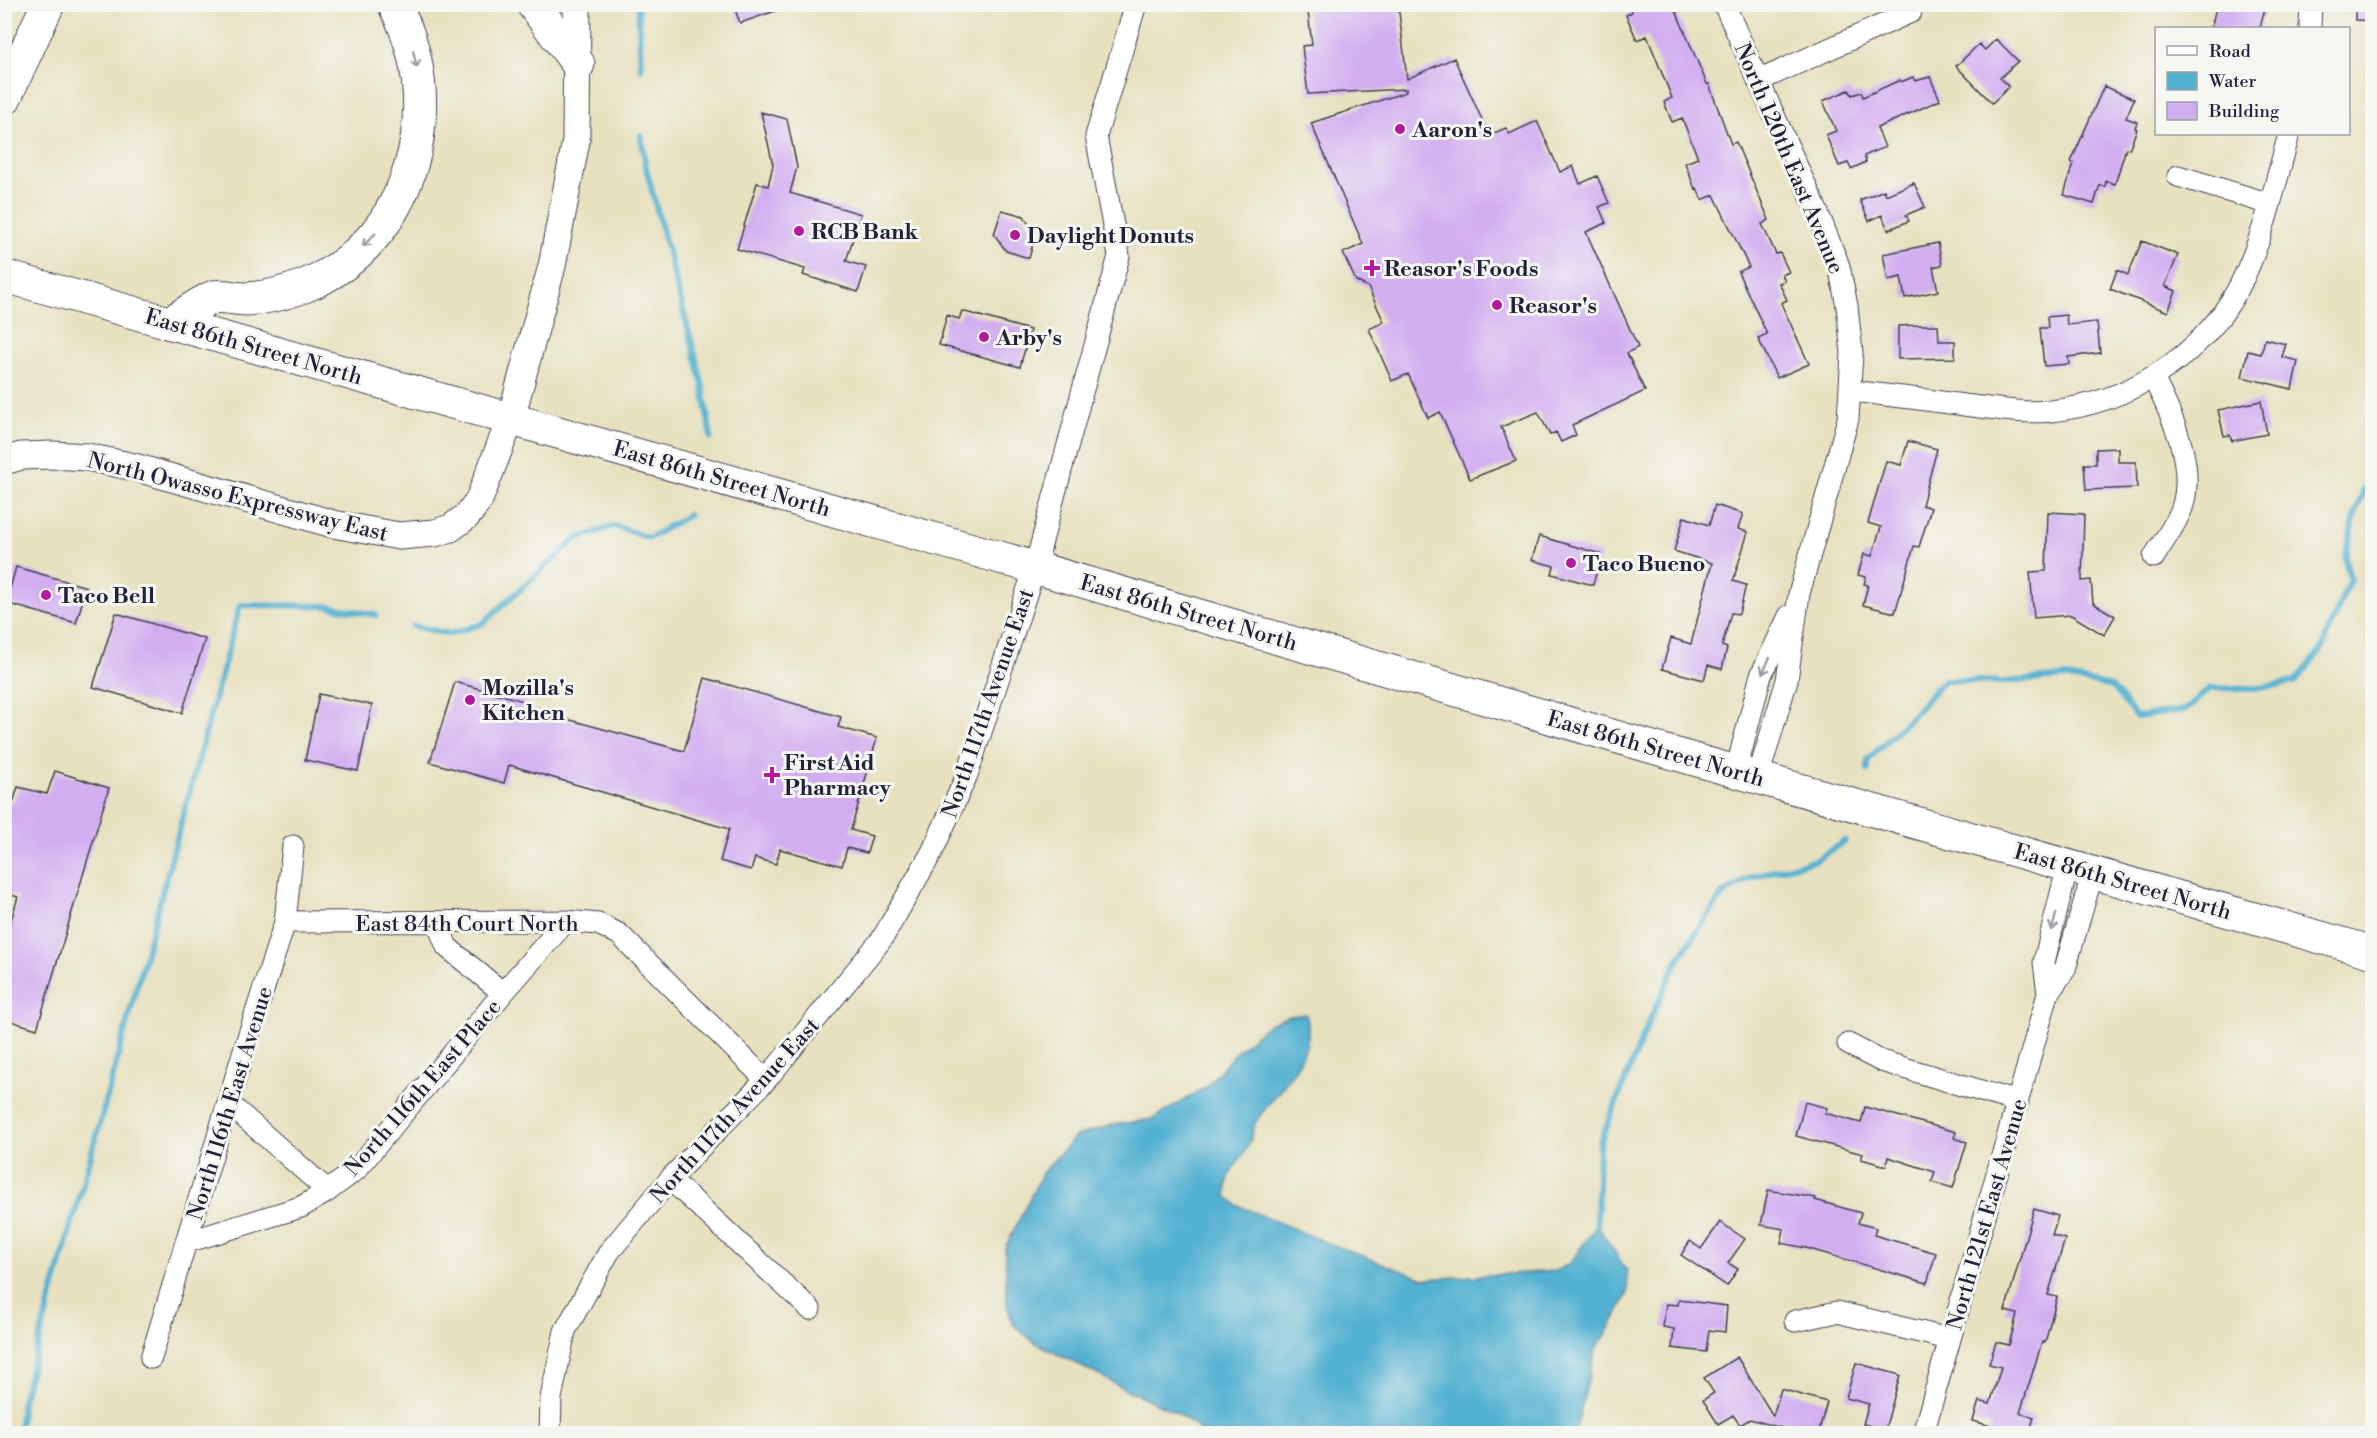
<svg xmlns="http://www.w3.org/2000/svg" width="2377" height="1438" viewBox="0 0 2377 1438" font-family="'Libre Bodoni',serif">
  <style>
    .water { fill: #52b1d1; stroke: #3a6a86; stroke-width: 1.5 }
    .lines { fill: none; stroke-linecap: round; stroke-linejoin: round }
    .stream { stroke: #52b1d1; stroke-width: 6 }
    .building { fill: #d2aef1 }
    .minor-casing { stroke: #403f4f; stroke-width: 23 }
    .tertiary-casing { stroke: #403f4f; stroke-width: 29 }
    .secondary-casing { stroke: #403f4f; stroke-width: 34 }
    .motorway-casing { stroke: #403f4f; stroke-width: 35 }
    .minor { stroke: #fff; stroke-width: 21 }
    .tertiary { stroke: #fff; stroke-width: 27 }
    .secondary { stroke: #fff; stroke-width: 32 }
    .motorway { stroke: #fff; stroke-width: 33 }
    .oneway { stroke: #9c9ca7 }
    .poi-dot { fill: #b5179e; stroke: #f6f6f2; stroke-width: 2 }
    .labels { text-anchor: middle; stroke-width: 6; stroke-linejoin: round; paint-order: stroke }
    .poi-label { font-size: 22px; font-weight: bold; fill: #22223b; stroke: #f6f6f2; text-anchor: start }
    .street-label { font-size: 22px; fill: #22223b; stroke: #f6f6f2 }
  </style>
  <rect width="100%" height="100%" fill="#f6f6f2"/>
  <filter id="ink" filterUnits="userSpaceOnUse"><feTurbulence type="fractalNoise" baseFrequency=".0167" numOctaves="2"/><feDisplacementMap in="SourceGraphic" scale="12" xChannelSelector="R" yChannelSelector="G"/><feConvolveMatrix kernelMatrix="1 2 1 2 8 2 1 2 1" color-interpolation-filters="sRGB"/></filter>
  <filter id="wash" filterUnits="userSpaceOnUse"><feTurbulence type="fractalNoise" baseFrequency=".008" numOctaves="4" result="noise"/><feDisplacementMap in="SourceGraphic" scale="24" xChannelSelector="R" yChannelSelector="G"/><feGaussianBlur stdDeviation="1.35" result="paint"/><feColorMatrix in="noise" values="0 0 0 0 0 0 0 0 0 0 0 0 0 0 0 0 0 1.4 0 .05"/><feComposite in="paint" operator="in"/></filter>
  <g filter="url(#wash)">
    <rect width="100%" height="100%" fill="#e7e1bf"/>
    <path class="water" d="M1306,1014C1319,1055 1278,1089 1257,1120C1252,1128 1252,1138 1248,1146C1238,1166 1225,1171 1227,1196L1237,1205L1323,1241L1424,1279L1556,1271L1570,1263L1597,1225L1627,1271L1628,1293L1609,1330L1596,1349L1575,1433H1198L1199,1429L1176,1412L1125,1389L1032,1341L1013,1324L1007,1305L1005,1248L1043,1172L1076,1136L1113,1125L1153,1119L1206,1087L1238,1050L1269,1024L1289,1016Z"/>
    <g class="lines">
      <path class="stream" d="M638,4L641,69
        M641,135L646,168L703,386L711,438
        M413,626L450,634L482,624L576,539L614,526L649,538L689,515
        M1868,770V760L1910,718L1944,680L2003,682L2065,677L2112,687L2136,717L2185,710L2210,688L2254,689L2295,682L2321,650L2350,579L2345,559L2355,515L2372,468
        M1597,1225L1599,1145L1650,1019L1679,958L1722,895L1751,877L1816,860L1845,841
        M19,1434L22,1401L98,1130L240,605L327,606L376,615"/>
    </g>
    <g id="blocks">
      <path class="building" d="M733,4H786L787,7L740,23Z
        M1307,4H1398L1407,79L1454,58L1489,135L1506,128L1509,134L1537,121L1560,172L1573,166L1580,184L1597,176L1609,203L1599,207L1606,223L1586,232L1638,347L1627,353L1645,391L1572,425L1576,435L1561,442L1556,432L1550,435L1538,412L1501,427L1516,461L1470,479L1440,412L1428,418L1408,374L1392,381L1369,329L1384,322L1368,287L1356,281L1343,253L1363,244L1311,123L1406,92V89L1308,94L1302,46L1312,45Z
        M1629,4H1673L1707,84H1709L1731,144L1736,142L1769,220L1762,224L1776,254L1780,253L1789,272L1782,275L1785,281L1779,283L1787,300L1781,303L1809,364L1777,378L1758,338L1767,334L1738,272L1749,267L1714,195L1702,200L1697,188L1695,189L1685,163L1698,158L1682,118L1672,122L1664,102L1672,98L1647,36L1637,40L1626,15L1632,12Z
        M2217,4H2266L2260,28H2211Z
        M2355,4H2373V21L2355,20Z
        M1996,39L2018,61L2000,78L2009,87L1992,103L1956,66L1979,44L1985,50Z
        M1913,77L1915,81L1930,77L1940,100L1877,128L1885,147L1864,156L1866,162L1851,169L1848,163L1839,166L1826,135L1836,131L1823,101L1849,90L1852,95L1861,92L1863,97L1900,80L1901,82Z
        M2104,86L2134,99L2126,118L2137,122L2135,128L2137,129L2129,149L2126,148L2115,184L2106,181L2105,187L2100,185L2094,204L2064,195L2073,163L2071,162Z
        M761,112L787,119L797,167L790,193L861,214L846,261L866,267L858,292L803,275L805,269L737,249L757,183L768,186L773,165Z
        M1914,183L1925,207L1906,215L1909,221L1888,230L1882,215L1869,221L1860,200L1884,190L1886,195Z
        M1002,210L1024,216L1035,236L1029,258L1006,251L994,234Z
        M2142,241L2178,255L2165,286L2176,291L2168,312L2110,289L2117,270L2128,275Z
        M1938,243L1942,265L1933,267L1938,291L1905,298L1901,277L1888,280L1883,254Z
        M962,311L1030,330L1020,367L939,345L947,315L959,319Z
        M2066,315L2067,325L2097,322L2100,353L2068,357L2069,364L2044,366L2040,328H2048L2047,317Z
        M1920,325H1938L1939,341H1955V358L1898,359V326Z
        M2265,339L2286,344L2282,357L2298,361L2292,389L2242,377L2248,351L2261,354Z
        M2261,401L2267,434L2232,441L2230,435L2224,436L2218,410Z
        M1908,441L1937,449L1922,505L1931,508L1919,547L1914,546L1895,613L1863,605L1868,585L1864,584L1866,577L1858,575L1864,554L1872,556L1881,527L1868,523L1886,461L1901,465Z
        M2118,448V462H2136L2137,488L2086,490L2084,464H2096V449Z
        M1715,505L1743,514L1738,529L1748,532L1733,581L1746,585L1739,614L1731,613L1722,646L1727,648L1722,669L1708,665L1704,680L1662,669L1671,638L1691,644L1712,563L1674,551L1684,517L1709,525Z
        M2048,512L2084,514L2082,581L2091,580L2093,603L2115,616L2104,635L2071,615L2034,618L2030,572L2046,571Z
        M1539,536L1601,554L1593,585L1552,574L1554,566L1532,560Z
        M16,567L87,587L76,623L6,603Z
        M116,613L205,639L182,713L93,687Z
        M705,678L841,717L838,727L877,738L851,830L872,836L867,853L847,848L842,866L780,849L776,864L755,858L751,870L720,861L729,829L509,765L504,783L430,762L455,682L527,702L526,708L684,751Z
        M319,694L372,705L358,771L305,760Z
        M55,771L109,788L37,1029L4,1019V943L18,897L4,893V801L13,803L18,787L47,794Z
        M1805,1102L1827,1108L1825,1113L1861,1123L1865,1107L1956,1132L1954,1138L1967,1142L1953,1188L1932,1182L1935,1172L1888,1157L1886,1166L1861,1159L1863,1154L1796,1136Z
        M1768,1190L1816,1198L1815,1200L1861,1213L1858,1223L1876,1228L1874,1235L1936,1253L1927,1283L1806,1248L1781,1243L1784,1229L1761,1225Z
        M2034,1209L2058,1216L2052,1235L2065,1239L2048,1295L2057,1297L2045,1343L2042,1342L2020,1413L2034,1417L2029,1434H1989L1991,1426L1973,1421L1979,1401L1990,1404L2001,1367L1989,1364L1996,1342L2009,1345L2017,1314L2005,1311Z
        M1720,1222L1745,1239L1728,1263L1738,1269L1727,1286L1681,1255L1690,1241L1701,1249Z
        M1679,1300L1727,1306L1725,1332L1709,1330L1706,1352L1672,1348L1674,1329L1663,1327L1666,1304L1678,1305Z
        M1737,1357L1773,1416L1781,1389L1827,1402L1818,1434H1803L1750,1419L1740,1425L1733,1415L1718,1424L1703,1400L1714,1393L1704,1378Z
        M1856,1363L1900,1375L1885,1430L1863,1424L1869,1404L1846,1398Z"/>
    </g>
  </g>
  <g filter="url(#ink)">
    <use href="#blocks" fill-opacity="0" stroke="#403f4f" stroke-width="1.5"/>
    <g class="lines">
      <g class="minor-casing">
        <path id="minor" d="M1724,4L1818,213L1839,266L1847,306L1852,353L1848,419L1799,594L1787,680L1758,777
          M2310,28L2311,4
          M1758,81L1911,12
          M2178,176L2270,204
          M2153,378C2172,415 2196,465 2182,508C2176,525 2163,541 2154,557
          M1851,391C1889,395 1926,400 1964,405C1992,408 2022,414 2050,411C2127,404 2201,357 2238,289C2263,241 2275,185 2289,134
          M1736,771L1761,675L1789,616
          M285,922L566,921L598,924L619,934L766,1080
          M437,922L447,947L503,993
          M2048,994L2044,962L2068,865
          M1848,1044L1881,1061L2018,1102
          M228,1103L328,1191
          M670,1179L810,1309
          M187,1242L301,1207L325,1193L357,1169L503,993L566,921
          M1795,1321L1837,1312L1949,1339
          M151,1358L243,1053L285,922L293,846
          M550,1434L551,1398L565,1331L609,1252L670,1179L766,1080L882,939L932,852L967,775L1035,567L1119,256L1096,136L1136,4
          M1923,1434L2048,994L2065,969L2093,872"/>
      </g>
      <g class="tertiary-casing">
        <path id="tertiary" d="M4,461L21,456L53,455L87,457L134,467L333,524L399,536L435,533L451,528L467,516L479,500L511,418L552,266L576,141L577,4"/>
      </g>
      <g class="secondary-casing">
        <path id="secondary" d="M4,276L995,556L1713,765L2372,952"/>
      </g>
      <g class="motorway-casing">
        <path id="motorway" d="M533,4L578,64
          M4,99L48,4
          M170,323C181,317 204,300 214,297C223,295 236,299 246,299C266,298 286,293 304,286C414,243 449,103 394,4"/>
      </g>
      <use href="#minor" class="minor"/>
      <use href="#tertiary" class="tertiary"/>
      <use href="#secondary" class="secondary"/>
      <use href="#motorway" class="motorway"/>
    </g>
    <defs><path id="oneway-shaft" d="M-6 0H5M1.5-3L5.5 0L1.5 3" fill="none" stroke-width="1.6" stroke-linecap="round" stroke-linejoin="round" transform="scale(1.5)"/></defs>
    <g class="oneway">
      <use href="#oneway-shaft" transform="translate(415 59) rotate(77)"/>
      <use href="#oneway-shaft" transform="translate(369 240) rotate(134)"/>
      <use href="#oneway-shaft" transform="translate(1766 666) rotate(115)"/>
      <use href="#oneway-shaft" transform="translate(2054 922) rotate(105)"/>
    </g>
  </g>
  <g class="poi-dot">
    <circle cx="1400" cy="129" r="6"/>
    <circle cx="799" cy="231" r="6"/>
    <circle cx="1015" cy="235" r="6"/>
    <path d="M1369 259h6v6h6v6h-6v6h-6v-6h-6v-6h6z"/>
    <circle cx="1497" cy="305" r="6"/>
    <circle cx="984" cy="337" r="6"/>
    <circle cx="1571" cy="563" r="6"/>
    <circle cx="46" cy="595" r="6"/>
    <circle cx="470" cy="700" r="6"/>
    <path d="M769 766h6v6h6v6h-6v6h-6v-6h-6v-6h6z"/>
  </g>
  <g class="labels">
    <g class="poi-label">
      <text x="1412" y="137">Aaron's</text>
      <text x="811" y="239">RCB Bank</text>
      <text x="1027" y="243">Daylight Donuts</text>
      <text x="1384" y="276">Reasor's Foods</text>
      <text x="1509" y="313">Reasor's</text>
      <text x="996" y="345">Arby's</text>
      <text x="1583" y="571">Taco Bueno</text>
      <text x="58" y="603">Taco Bell</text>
      <text x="482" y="695">Mozilla's<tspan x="482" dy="25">Kitchen</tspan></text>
      <text x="784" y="770">First Aid<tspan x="784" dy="25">Pharmacy</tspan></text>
    </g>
    <g class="street-label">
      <text transform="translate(1790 158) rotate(67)" y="8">North 120th East Avenue</text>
      <text transform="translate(254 346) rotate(16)" y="8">East 86th Street North</text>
      <text transform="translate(722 478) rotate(16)" y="8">East 86th Street North</text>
      <text transform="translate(238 496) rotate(14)" y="8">North Owasso Expressway East</text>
      <text transform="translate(1189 612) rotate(16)" y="8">East 86th Street North</text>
      <text transform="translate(987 703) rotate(-71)" y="8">North 117th Avenue East</text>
      <text transform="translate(1656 748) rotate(16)" y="8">East 86th Street North</text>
      <text transform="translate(2123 881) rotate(16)" y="8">East 86th Street North</text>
      <text x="467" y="931">East 84th Court North</text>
      <text transform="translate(422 1087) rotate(-49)" y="8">North 116th East Place</text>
      <text transform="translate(229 1103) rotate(-73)" y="8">North 116th East Avenue</text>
      <text transform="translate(734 1110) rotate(-48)" y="8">North 117th Avenue East</text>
      <text transform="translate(1986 1214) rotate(-74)" y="8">North 121st East Avenue</text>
    </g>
  </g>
  <rect width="2377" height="1438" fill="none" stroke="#f6f6f2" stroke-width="24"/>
  <rect x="2155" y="27" width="195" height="108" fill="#f6f6f2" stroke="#a1a1a9" stroke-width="1.5"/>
  <rect x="2167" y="46" width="30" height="9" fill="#ffffff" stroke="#a1a1a9" stroke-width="1.5"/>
  <text x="2209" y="57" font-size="18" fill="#22223b">Road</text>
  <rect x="2167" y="72" width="30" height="18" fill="#52b1d1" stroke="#a1a1a9" stroke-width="1.5"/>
  <text x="2209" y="87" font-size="18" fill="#22223b">Water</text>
  <rect x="2167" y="102" width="30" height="18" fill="#d2aef1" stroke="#a1a1a9" stroke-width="1.5"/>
  <text x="2209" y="117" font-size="18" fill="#22223b">Building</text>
</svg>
